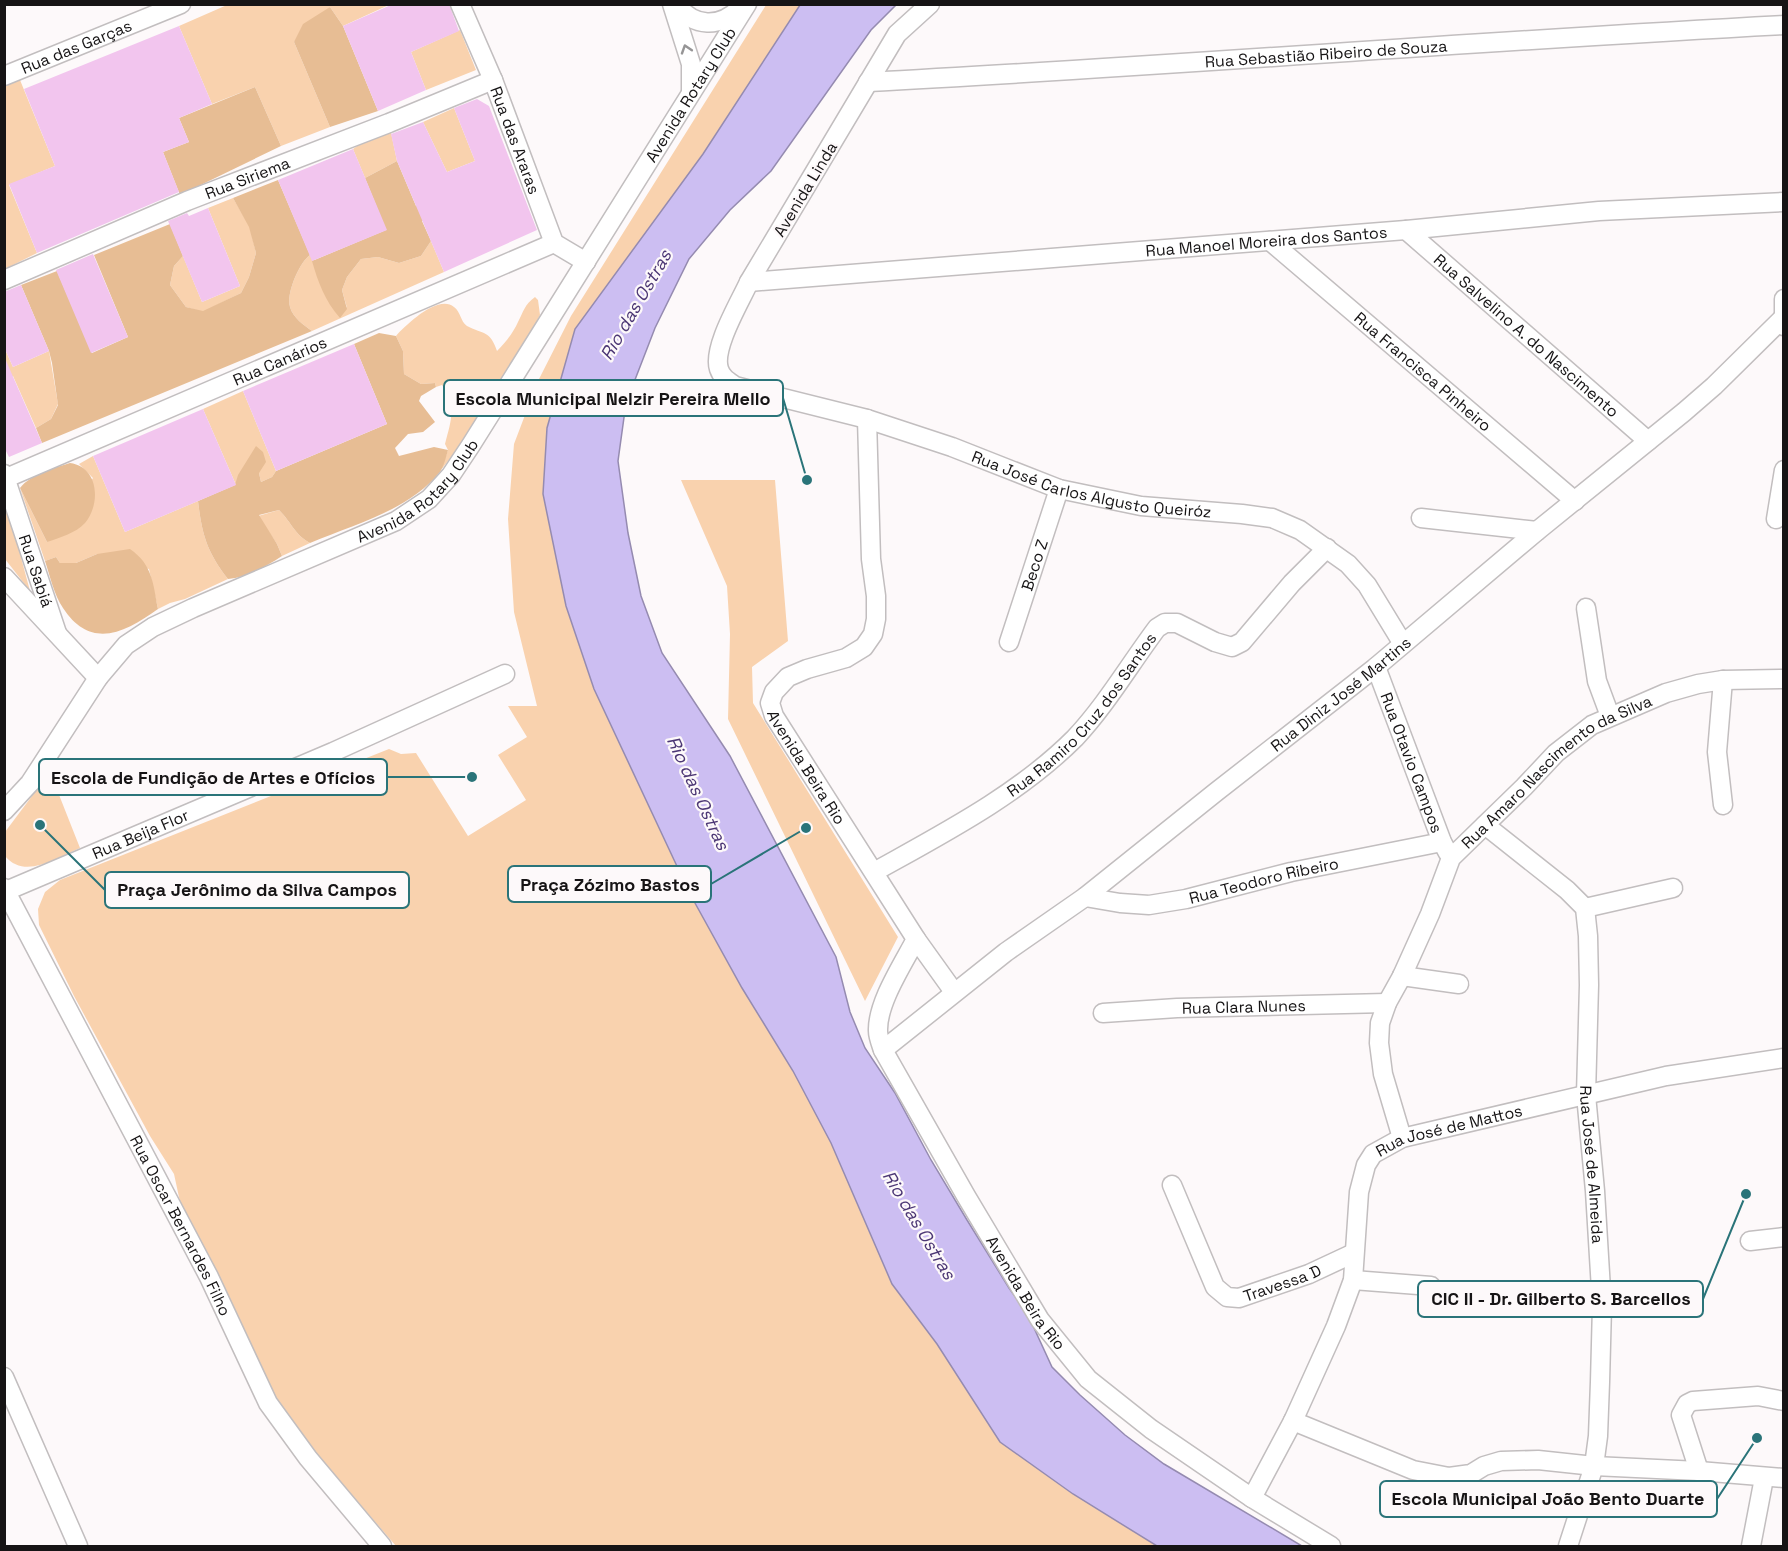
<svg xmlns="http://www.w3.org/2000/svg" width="1788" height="1551" viewBox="0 0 1788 1551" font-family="'Space Grotesk',sans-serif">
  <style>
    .green { fill: #f9d2ae }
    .forest { fill: #e7bd94 }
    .water { fill: #ccbef2; stroke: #958bb0; stroke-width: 1.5 }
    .building { fill: #f2c5ee }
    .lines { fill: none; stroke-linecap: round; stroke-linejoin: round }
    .minor-casing { stroke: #c2bebf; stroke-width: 21 }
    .minor { stroke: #fff; stroke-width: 18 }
    .oneway { stroke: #969596 }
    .labels { text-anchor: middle; stroke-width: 4.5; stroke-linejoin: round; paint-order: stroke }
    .street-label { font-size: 16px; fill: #161415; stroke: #fdf9fa }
    .water-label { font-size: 18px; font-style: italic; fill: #4c3775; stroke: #fdf9fa }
    .leader { fill: none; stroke: #2a7479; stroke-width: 2 }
    .callout-dot { fill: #2a7479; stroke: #fdf9fa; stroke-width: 2 }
    .callout { fill: #fdf9fa; stroke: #2a7479; stroke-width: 2 }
    .callout-label { font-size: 18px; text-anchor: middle; font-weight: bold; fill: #161415 }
  </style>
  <rect width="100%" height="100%" fill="#fdf9fa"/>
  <path class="green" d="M391,4L343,26L330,7L294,42L330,127L281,146L255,87L212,104L179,26L227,5Z
    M766,5H800L703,154L543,494L566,606L594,689L690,894L742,988L793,1071L831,1143L892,1284L937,1344L1000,1442L1073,1494L1157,1546H396L300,1435L273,1392L250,1347L182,1211L174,1174L150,1136L74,996L39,925L38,909L45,892L60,880L389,749L401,754L416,753L468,836L526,800L498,755L527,737L508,706H537L514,612L508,519L514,444L538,381L571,316Z
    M460,30L476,70L426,90L411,52Z
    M20,80L55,166L9,185L37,253L5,269V86Z
    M454,108L475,161L447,172L423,122Z
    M389,123L397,161L365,178L353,149Z
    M233,198L250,227L256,253L249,277L241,293L203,312L186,307L170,285L174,266L183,256L202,302L240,286L208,208Z
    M431,241L444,272L312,331C304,325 293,318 290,307C286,294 299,263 310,255L347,308L342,290L347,277L361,259L378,257L399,263L421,256Z
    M535,297L538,300L540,315L532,330L459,447L441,470L448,450L445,444C451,421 457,406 442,385L436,387L435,383L421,384L404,374L403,351L396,336C406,325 438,294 454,307C461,312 460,321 467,326C484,335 490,330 497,351C506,342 513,333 518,322C524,311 524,305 535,297Z
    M4,347L13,367L49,351L58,404L51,419L36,428L13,376L5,379Z
    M243,391L276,471L272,477L261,482L259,473L236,485L203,409Z
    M93,456L125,532L198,501C202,535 207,552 228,579L185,599L170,603L158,609L149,569L97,554L76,563H60L56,557L45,561L20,488L47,542L93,478L79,464Z
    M681,480H775L788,641L752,667L753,703L898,937L865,1001L728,719L730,634L727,586Z
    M5,498L30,591L5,559Z
    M279,510C292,523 294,534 310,543L282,556L277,544L258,516Z
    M50,772L80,848C56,858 25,880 5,856V832Z"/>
  <path class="forest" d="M330,7L343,26L378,111L330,127L294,42L303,24Z
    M255,87L281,146L180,195L163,152L189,142L179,118Z
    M397,161L416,206L460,204L422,221L431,241L421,256L399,263L378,257L361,259L347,277L342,290L347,309L340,318C325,301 318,282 312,261L386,230L365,178Z
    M278,180L310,255C299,263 286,294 290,307C293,318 304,325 312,331L42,443L36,428L51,419L58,405L52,363L49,351L21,285L57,271L92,353L128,337L94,255L170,224L183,256L174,266L170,285L186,307L203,311L241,293L249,277L256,253L249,227L233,198Z
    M379,333L396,336L403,351L404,374L421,384L435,383L436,387L421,396L419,401L435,422L423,432L408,434L395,448L399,456L434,447L448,450C446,457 444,466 440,472C408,511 355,524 310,543C294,534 292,523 279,510L259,515L277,544L282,556C265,567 248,577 228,579C207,552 202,535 198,501L235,485L238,475L256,446L263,452L266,462L259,473L261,482L272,477L276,471L387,424L354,344Z
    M70,463C99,467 101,504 85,523C76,533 59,538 47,542L20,488C31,474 54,468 70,463Z
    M130,549C153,565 153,584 158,609C126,632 91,651 63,608C54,595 50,576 45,561L56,557L60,563H76L97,554Z"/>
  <path class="water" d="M800,5H896L871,30L771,171L730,210L689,259L655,328L626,403L618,461L628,533L641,596L662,653L730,756L836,957L850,1012L865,1048L895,1093L931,1160L967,1220L1009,1288L1028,1315L1052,1367L1080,1395L1125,1435L1164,1464L1302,1546H1157L1073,1494L1000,1442L937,1344L892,1284L831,1143L793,1071L742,988L690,894L594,689L566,606L543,494L547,428L575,329L703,154Z"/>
  <path class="building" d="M393,4H449L459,31L411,52L426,90L378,111L343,26Z
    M179,26L212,104L179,118L189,142L163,152L179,192L37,253L9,184L55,166L24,89Z
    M477,99L489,106L537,230L444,272L397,161L391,134L423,122L447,172L475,161L454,108Z
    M353,149L387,230L312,261L278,180Z
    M208,208L240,286L202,302L168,221L187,213L189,216Z
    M93,254L128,337L91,353L56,270Z
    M21,285L49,351L13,367L4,347V292Z
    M354,344L387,424L276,471L243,391Z
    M4,356L42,443L9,457L4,447Z
    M203,409L236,485L125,532L93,456Z"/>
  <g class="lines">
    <g class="minor-casing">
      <g id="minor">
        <path id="s1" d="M460,4L493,80L554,243L586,262"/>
        <path d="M672,4L691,64V93"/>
        <path d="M676,4C694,28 720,28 740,8"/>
        <path id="s2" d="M930,4L897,34L749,282C740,302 712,348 719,369C722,378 728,381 735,386L867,419L952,447L1059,489L1141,506L1242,514L1272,518L1300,530L1348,564L1367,585L1403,644"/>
        <path id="s3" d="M4,76L181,4"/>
        <path id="s4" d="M868,82C1173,66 1478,41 1784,25"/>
        <path id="s5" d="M1406,230L1648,441"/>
        <path id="s6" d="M1270,241L1575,501"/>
        <path id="s7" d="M4,280L187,201L389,123L493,80"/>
        <path id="s8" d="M749,282L1406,230L1599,211L1784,202"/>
        <path d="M1784,299V326"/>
        <path id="s9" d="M867,419L871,559L876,596V619L873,634L864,647L846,658L807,669L788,677L774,692L770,703L774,716L916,939C903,964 877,1003 878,1031C878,1037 881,1044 883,1050L966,1196L1040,1320L1088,1379L1151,1429L1252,1498L1331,1546"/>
        <path id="s10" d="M4,474L57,633"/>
        <path id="s11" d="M4,479L554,243"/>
        <path d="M1421,518L1537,531"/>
        <path d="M1776,519L1784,470"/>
        <path d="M4,577L98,678"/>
        <path d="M1586,608L1597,681L1610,716"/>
        <path id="s12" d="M1009,642L1059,489"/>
        <path id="s13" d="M1376,667L1442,842L1448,853"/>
        <path d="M1723,805L1717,752L1723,680"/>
        <path id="s14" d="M4,811L30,783L98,678L126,645L153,627L193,608L396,521L429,499L451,475L471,445L747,4"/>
        <path id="s15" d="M1485,825L1567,890L1585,908L1588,936L1589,985L1586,1095L1595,1191L1602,1306L1600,1382L1598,1436L1594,1466L1568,1546"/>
        <path id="s16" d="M874,872C944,833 1018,795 1075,738C1106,705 1130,664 1157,628L1165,623H1177L1215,642L1232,647L1242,642L1292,583L1327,548"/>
        <path id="s17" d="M4,888L209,1277L268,1403L308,1458L382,1546"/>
        <path id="s18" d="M6,891L333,752L505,674"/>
        <path id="s19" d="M1085,897L1120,903L1149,905L1186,899L1291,872L1442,842"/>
        <path d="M1585,908L1673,888"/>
        <path d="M916,939L954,992"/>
        <path d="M1402,976L1459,984"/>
        <path id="s20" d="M1103,1013L1177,1008L1387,1003"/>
        <path id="s21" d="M883,1050L1006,952L1085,897L1216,792L1376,667L1537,531L1684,412L1714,386L1783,318"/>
        <path id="s22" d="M1402,1138L1383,1074L1379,1043L1380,1023L1387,1003L1402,976L1430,914L1451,858L1524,787L1556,753L1592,725L1666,693L1698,684L1723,680L1784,679"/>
        <path id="s23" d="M1172,1185L1215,1287L1227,1297L1239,1298L1309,1274L1354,1253"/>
        <path d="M1750,1241L1784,1237"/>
        <path d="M1353,1280L1431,1286"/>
        <path d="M4,1377L78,1546"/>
        <path d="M1293,1421L1413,1470L1449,1477L1471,1474L1484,1466L1501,1461L1538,1460L1594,1466L1699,1471L1784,1478"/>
        <path d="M1699,1471L1681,1415L1687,1404L1693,1401L1758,1396L1784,1401"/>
        <path id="s24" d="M1252,1498L1293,1421L1336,1326L1353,1280L1359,1192L1366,1165L1373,1154L1402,1138L1666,1076L1784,1058"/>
        <path d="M1751,1546L1764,1478"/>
      </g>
    </g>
    <use href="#minor" class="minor"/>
  </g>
  <defs><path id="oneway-chevron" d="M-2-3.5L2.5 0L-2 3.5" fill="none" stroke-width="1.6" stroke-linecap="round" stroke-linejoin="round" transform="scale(1.5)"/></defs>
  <use class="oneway" href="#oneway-chevron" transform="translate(686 49) rotate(-108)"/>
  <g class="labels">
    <g class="street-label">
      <text dy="6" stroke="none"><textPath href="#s3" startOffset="78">Rua das Garças</textPath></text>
      <text dy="6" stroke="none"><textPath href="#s4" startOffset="459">Rua Sebastião Ribeiro de Souza</textPath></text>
      <text dy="6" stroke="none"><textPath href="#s14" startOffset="1026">Avenida Rotary Club</textPath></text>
      <text dy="6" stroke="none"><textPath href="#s1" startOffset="147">Rua das Araras</textPath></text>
      <text dy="6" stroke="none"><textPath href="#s7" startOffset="264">Rua Siriema</textPath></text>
      <text transform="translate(805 189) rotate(-59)" y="6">Avenida Linda</text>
      <text dy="6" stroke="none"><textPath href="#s8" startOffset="519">Rua Manoel Moreira dos Santos</textPath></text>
      <text dy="6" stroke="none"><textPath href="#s5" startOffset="160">Rua Salvelino A. do Nascimento</textPath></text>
      <text dy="6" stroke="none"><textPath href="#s11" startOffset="300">Rua Canários</textPath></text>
      <text dy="6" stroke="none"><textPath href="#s6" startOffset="201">Rua Francisca Pinheiro</textPath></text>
      <text dy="6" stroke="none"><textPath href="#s2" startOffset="822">Rua José Carlos Algusto Queiróz</textPath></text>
      <text dy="6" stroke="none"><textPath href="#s14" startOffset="540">Avenida Rotary Club</textPath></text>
      <text dy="6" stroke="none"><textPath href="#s12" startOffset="81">Beco Z</textPath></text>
      <text dy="6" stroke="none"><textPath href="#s10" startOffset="102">Rua Sabiá</textPath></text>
      <text dy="6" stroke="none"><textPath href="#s21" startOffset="580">Rua Diniz José Martins</textPath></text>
      <text dy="6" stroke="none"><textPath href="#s16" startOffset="264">Rua Ramiro Cruz dos Santos</textPath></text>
      <text dy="6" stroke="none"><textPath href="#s13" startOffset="102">Rua Otavio Campos</textPath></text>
      <text dy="6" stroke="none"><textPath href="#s9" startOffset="420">Avenida Beira Rio</textPath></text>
      <text dy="6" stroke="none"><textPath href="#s22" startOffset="436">Rua Amaro Nascimento da Silva</textPath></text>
      <text dy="6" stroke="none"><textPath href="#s18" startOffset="146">Rua Beija Flor</textPath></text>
      <text dy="6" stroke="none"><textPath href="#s19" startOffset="182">Rua Teodoro Ribeiro</textPath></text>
      <text dy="6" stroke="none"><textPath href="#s20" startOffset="141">Rua Clara Nunes</textPath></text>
      <text dy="6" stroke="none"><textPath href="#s24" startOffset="450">Rua José de Mattos</textPath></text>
      <text dy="6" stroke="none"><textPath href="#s15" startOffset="387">Rua José de Almeida</textPath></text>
      <text dy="6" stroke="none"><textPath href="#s17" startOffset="381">Rua Oscar Bernardes Filho</textPath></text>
      <text dy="6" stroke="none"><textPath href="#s23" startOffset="184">Travessa D</textPath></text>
      <text dy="6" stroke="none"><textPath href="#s9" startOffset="1026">Avenida Beira Rio</textPath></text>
    </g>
    <g class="water-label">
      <text transform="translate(636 305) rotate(-60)" y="6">Rio das Ostras</text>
      <text transform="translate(698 793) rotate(65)" y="6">Rio das Ostras</text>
      <text transform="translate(919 1225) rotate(59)" y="6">Rio das Ostras</text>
    </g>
  </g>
  <path class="leader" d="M807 480L783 398M472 777L387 777M806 828L711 884M40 825L105 890M1746 1194L1703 1299M1757 1438L1717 1499"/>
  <g class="callout-dot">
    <circle cx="807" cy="480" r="6"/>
    <circle cx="472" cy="777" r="6"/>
    <circle cx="806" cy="828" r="6"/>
    <circle cx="40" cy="825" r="6"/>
    <circle cx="1746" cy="1194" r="6"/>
    <circle cx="1757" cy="1438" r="6"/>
  </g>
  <g class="callout">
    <rect x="444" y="380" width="339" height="36" rx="6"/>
    <rect x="39" y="759" width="348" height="36" rx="6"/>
    <rect x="508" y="866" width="203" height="36" rx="6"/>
    <rect x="105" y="872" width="304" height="36" rx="6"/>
    <rect x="1418" y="1281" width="285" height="36" rx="6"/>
    <rect x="1380" y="1481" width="337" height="36" rx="6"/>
  </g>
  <g class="callout-label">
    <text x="613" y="405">Escola Municipal Nelzir Pereira Mello</text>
    <text x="213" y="784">Escola de Fundição de Artes e Ofícios</text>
    <text x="610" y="891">Praça Zózimo Bastos</text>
    <text x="257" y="896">Praça Jerônimo da Silva Campos</text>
    <text x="1561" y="1305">CIC II - Dr. Gilberto S. Barcellos</text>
    <text x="1548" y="1505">Escola Municipal João Bento Duarte</text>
  </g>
  <rect width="1788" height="1551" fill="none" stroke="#161415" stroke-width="12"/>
</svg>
